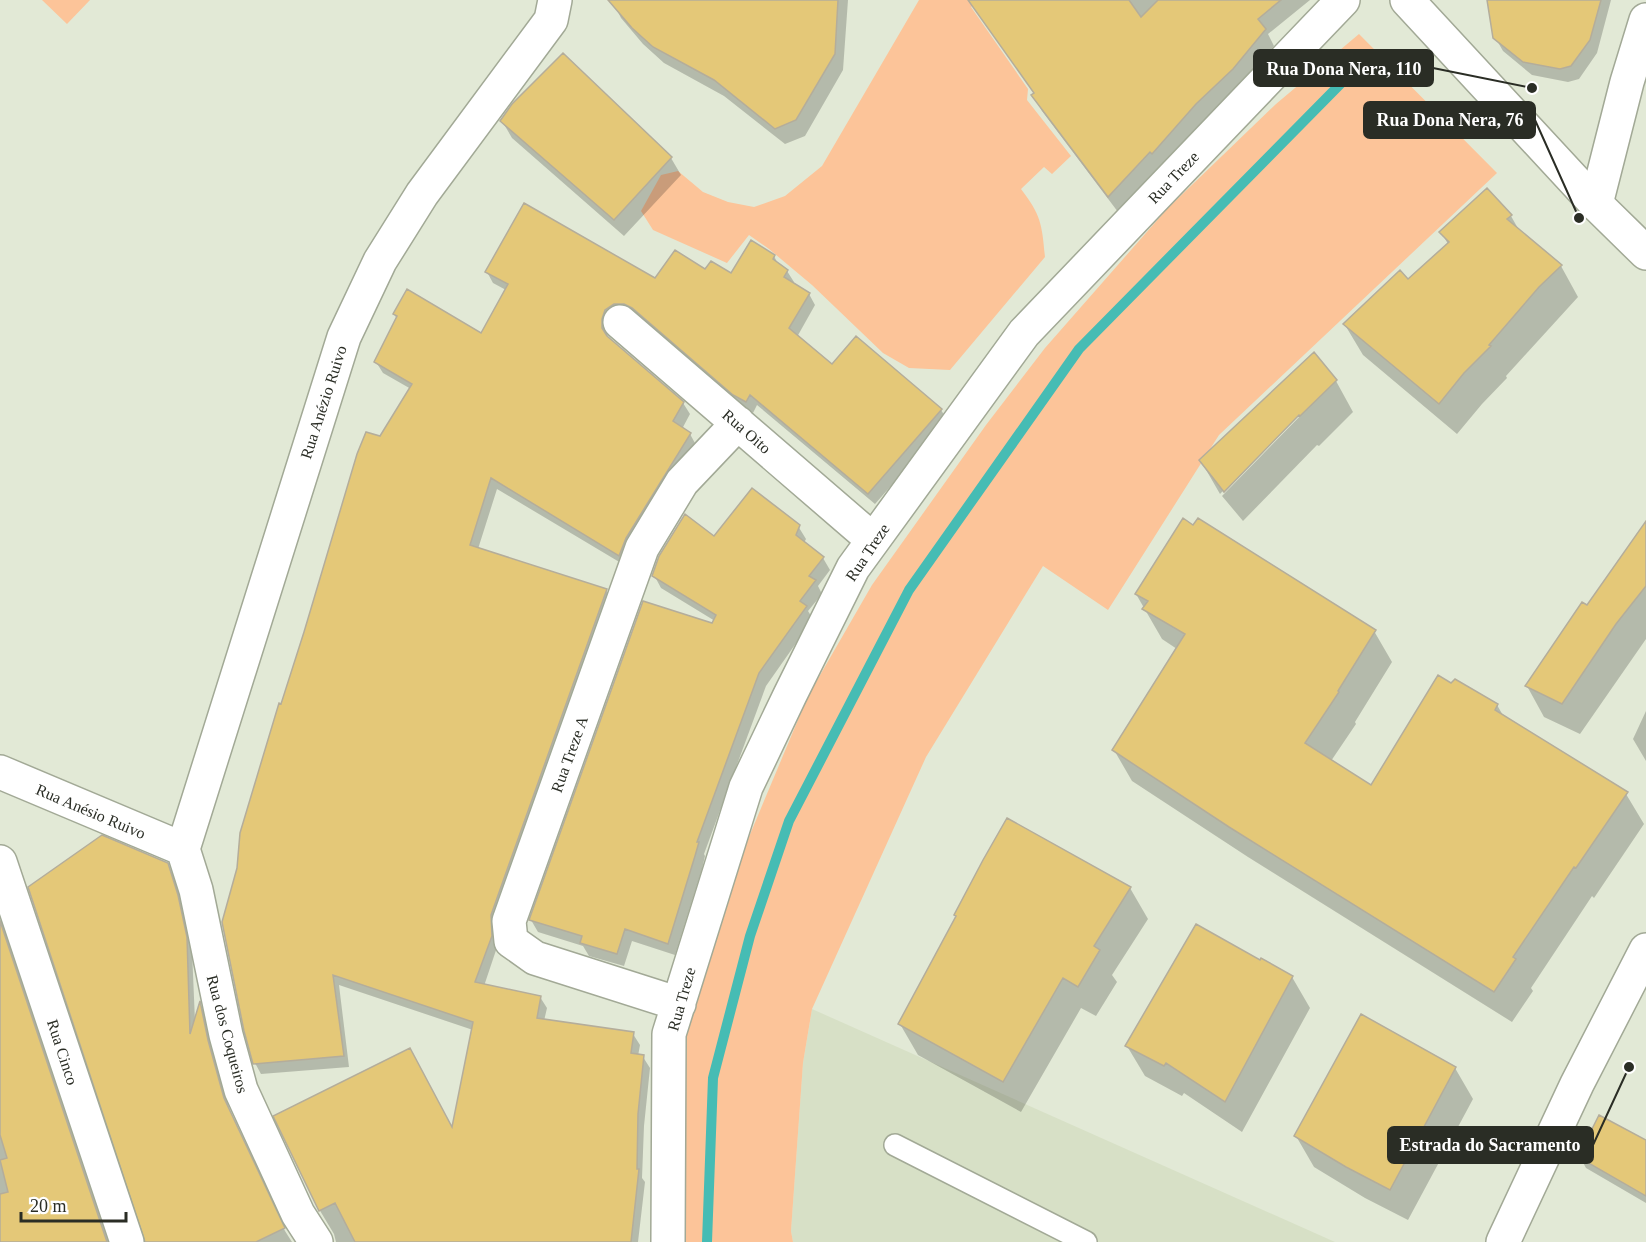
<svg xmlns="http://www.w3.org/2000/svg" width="1646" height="1242" viewBox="0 0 1646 1242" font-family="Georgia,serif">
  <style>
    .built { fill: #d7e0c6 }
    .green { fill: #fcc499 }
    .shadow { fill: #0003 }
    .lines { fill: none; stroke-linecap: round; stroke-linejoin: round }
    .stream { stroke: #46bcb4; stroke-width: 10 }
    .building { fill: #e4c878; stroke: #b4ad9b; stroke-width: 1.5 }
    .service-casing { stroke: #a2a996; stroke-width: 24 }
    .minor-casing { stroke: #a2a996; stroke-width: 36 }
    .tertiary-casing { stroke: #a2a996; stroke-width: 36 }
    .service { stroke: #fff; stroke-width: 21 }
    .minor { stroke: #fff; stroke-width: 33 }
    .tertiary { stroke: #fff; stroke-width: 33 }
    .labels { text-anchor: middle; stroke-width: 4.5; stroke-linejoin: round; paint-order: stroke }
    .street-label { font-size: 16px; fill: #2a2d25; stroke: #fff }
    .leader { fill: none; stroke: #2a2d25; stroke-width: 2 }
    .callout-dot { fill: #2a2d25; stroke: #fff; stroke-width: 2 }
    .callout { fill: #2a2d25; stroke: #2a2d25; stroke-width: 2 }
    .callout-label { font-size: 18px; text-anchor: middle; font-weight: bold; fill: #fff }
  </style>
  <rect width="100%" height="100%" fill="#e2e9d6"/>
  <path class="built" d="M812,1009L1335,1242H793L791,1231L803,1063Z"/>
  <path class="green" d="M42,0H90L67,24Z
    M919,0H979L971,7L1028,89L1027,100L1071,156L1052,174L1044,167L1021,189C1041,215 1042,224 1045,257L950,370L909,368L883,353L812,285L769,249L749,235L727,263L653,230L641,211L661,175L678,171L703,192L728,202L754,207L785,196L822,166Z
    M1359,34L1497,173L1219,435L1108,610L1043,566L926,757L812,1009L803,1063L791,1231L793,1242H684L683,1146L687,1032L746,844L808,696L872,585L986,425L1045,348L1167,209L1276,104Z"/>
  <path class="shadow" d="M612,0H848L843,70L805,136L785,144L724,96L664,63L643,44L621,18Z
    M988,0H1310L1268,34L1274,46L1241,85L1205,120L1162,169L1160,166L1118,212L1042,111L1033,95L1035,94L986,25L976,10Z
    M1488,0H1611L1597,53L1579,79L1568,82L1532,75L1503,51L1495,37Z
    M502,121L671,158L681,175L624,236L512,138Z
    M1511,216L1520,232L1561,266L1578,297L1506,376L1507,378L1482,404L1457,434L1363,355L1345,325L1408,281L1448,244L1441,232Z
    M774,256L779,266L787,271L794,282L792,284L809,294L815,305L797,337L833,366L941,410L948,421L875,504L757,405L753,413L607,331L608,338L683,403L690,414L682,429L690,434L696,445L626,566L497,489L478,549L606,591L613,602L484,986L540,997L547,1008L544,1021L633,1034L640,1045L638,1056L643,1057L650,1068L644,1126L642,1178L645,1182L638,1242H336L334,1234L316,1204L452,1130L473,1030L339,985L349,1067L261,1074L255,1063L282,705L381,437L411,389L383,373L376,362L397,319L394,314L481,335L506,290L493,283L487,272L656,280L706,271L731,275Z
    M1336,381L1353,412L1319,446L1317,445L1243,521L1222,496L1304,412L1296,415L1220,494L1201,461Z
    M1646,522V639L1580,734L1544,717L1527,686L1588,607Z
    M798,526L806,539L804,543L823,558L830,570L818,586L822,594L808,611L813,619L766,686L704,854L705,856L702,869L675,955L632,941L624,966L589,956L583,946L538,932L531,920L715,621L661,588L654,575L715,538Z
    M1136,594L1374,631L1392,662L1355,722L1356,724L1331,761L1371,787L1497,705L1504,717L1626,794L1644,824L1594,898L1592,896L1531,988L1533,991L1512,1022L1248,857L1132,781L1114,750L1177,649L1162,639Z
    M1646,711V761L1633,739Z
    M167,864L174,876L184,908L192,950L195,1021L200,1005L206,1014L214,1053L230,1111L285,1231L292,1242H147Z
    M1130,888L1148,919L1112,975L1117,982L1096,1016L1081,1008L1021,1112L918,1055L900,1024L957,917Z
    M0,919L2,922L109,1242H0Z
    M1260,962L1292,977L1310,1008L1242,1132L1184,1093L1182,1096L1145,1076L1127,1046Z
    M1455,1068L1473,1099L1408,1220L1365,1198L1314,1167L1296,1136Z
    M1646,1142V1203L1586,1168L1580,1157Z"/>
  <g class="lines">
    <path class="stream" d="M707,1242L713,1078L750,936L789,821L909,590L1079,349L1366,58"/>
  </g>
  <path class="building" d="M608,0H838L835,54L796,120L775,129L714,80L653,47L632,28Z
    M968,0H1129L1141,17L1158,0H1281L1258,19L1266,29L1233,69L1196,104L1152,154L1150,152L1108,197L1031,95L1034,93Z
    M1487,0H1601L1590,40L1571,66L1560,69L1523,62L1493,38Z
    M563,53L672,157L614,220L500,121L512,104Z
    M1487,188L1512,215L1507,219L1562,265L1539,287L1489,345L1491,346L1464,373L1439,404L1343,324L1400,270L1408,279L1449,242L1439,232Z
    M524,203L655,278L675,250L705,269L711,261L731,273L751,240L775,255L773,259L788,270L784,277L810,293L789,328L832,364L856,336L942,409L868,494L750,395L746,402L733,395L632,308L624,304H614L605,310L602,319V328L607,336L684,402L673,421L691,433L626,538L619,556L491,478L470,545L607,589L491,915L492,936L475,982L541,996L537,1018L634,1032L631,1053L644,1055L638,1114L637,1169H639L631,1242H355L335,1203L319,1211L273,1116L410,1048L452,1127L473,1022L333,975L344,1056L253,1064L244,1031L222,922L237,868L240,833L279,703L281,704L304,632L357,454L366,432L380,436L412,384L374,362L397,316L393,314L407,289L481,333L508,284L485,272Z
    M1314,352L1337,380L1300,416L1299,415L1224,492L1199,460Z
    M752,488L800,525L796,535L824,557L809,576L816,580L800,601L807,606L759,673L697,842H699L695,856L668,944L625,929L617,954L580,943L582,936L529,920L643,601L712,623L716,615L652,576L659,556L685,514L714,536Z
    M1183,518L1193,525L1198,518L1376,630L1338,691L1339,692L1305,743L1371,785L1438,675L1451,683L1455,679L1498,704L1495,710L1628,792L1576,868L1574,867L1513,957L1516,959L1494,992L1229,827L1112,750L1185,634L1142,609L1148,601L1135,594Z
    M1646,521V586L1616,624L1562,704L1525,686L1582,602L1587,605Z
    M1007,818L1131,887L1094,946L1100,950L1078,987L1063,978L1003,1082L898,1024L956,916L954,915L983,860Z
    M102,835L168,863L178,895L187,937L190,1034L200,1001L208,1040L224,1098L285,1228L256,1242H145L28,887Z
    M0,921L107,1242H0V1194L8,1192L0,1160L7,1158L0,1135Z
    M1196,924L1260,960L1261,958L1293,976L1225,1102L1166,1063L1164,1066L1125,1046Z
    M1361,1014L1456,1067L1390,1190L1346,1167L1294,1136Z
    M1599,1115L1646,1140V1196L1578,1157Z"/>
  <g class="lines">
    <g class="service-casing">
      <path id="service" d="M895,1145L1086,1242"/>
    </g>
    <g class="minor-casing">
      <path id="minor" d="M1596,204L1627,82L1646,20
        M620,322L873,540
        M0,772L183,849
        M183,849L344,337L380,261L422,194L551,20L555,0
        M183,849L196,890L226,1035L241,1090L298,1214L316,1242
        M0,862L127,1242
        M679,1004L535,958L511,941L509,921L642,548L682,482L738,423
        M668,1242L669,1034L746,787L790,695L853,568L1024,333L1343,0"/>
    </g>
    <g class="tertiary-casing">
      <path id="tertiary" d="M1407,0L1596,204L1646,253
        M1503,1242L1577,1084L1646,950"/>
    </g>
    <use href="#service" class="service"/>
    <use href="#minor" class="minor"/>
    <use href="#tertiary" class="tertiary"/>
  </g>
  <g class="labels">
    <g class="street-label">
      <text transform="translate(1173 177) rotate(-46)" y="6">Rua Treze</text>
      <text transform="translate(323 402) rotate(-72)" y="6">Rua Anézio Ruivo</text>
      <text transform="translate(747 431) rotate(41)" y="6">Rua Oito</text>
      <text transform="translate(867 552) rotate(-56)" y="6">Rua Treze</text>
      <text transform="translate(569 754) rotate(-70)" y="6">Rua Treze A</text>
      <text transform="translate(91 811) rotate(23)" y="6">Rua Anésio Ruivo</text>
      <text transform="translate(681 999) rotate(-74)" y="6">Rua Treze</text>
      <text transform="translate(228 1034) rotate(75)" y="6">Rua dos Coqueiros</text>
      <text transform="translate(63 1052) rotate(72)" y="6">Rua Cinco</text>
    </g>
  </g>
  <path class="leader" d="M1532 88L1433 68M1579 218L1535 120M1629 1067L1593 1145"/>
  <g class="callout-dot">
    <circle cx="1532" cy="88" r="6"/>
    <circle cx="1579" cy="218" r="6"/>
    <circle cx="1629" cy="1067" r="6"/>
  </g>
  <g class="callout">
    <rect x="1254" y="50" width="179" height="36" rx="6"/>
    <rect x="1364" y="102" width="171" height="36" rx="6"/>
    <rect x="1388" y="1127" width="205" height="36" rx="6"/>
  </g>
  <g class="callout-label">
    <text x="1344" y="75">Rua Dona Nera, 110</text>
    <text x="1450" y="126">Rua Dona Nera, 76</text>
    <text x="1490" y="1151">Estrada do Sacramento</text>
  </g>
  <path d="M21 1212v9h105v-9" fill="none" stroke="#2a2d25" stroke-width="3"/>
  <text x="30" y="1212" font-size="18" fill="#2a2d25" stroke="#ffffff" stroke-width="4.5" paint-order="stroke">20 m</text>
</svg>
